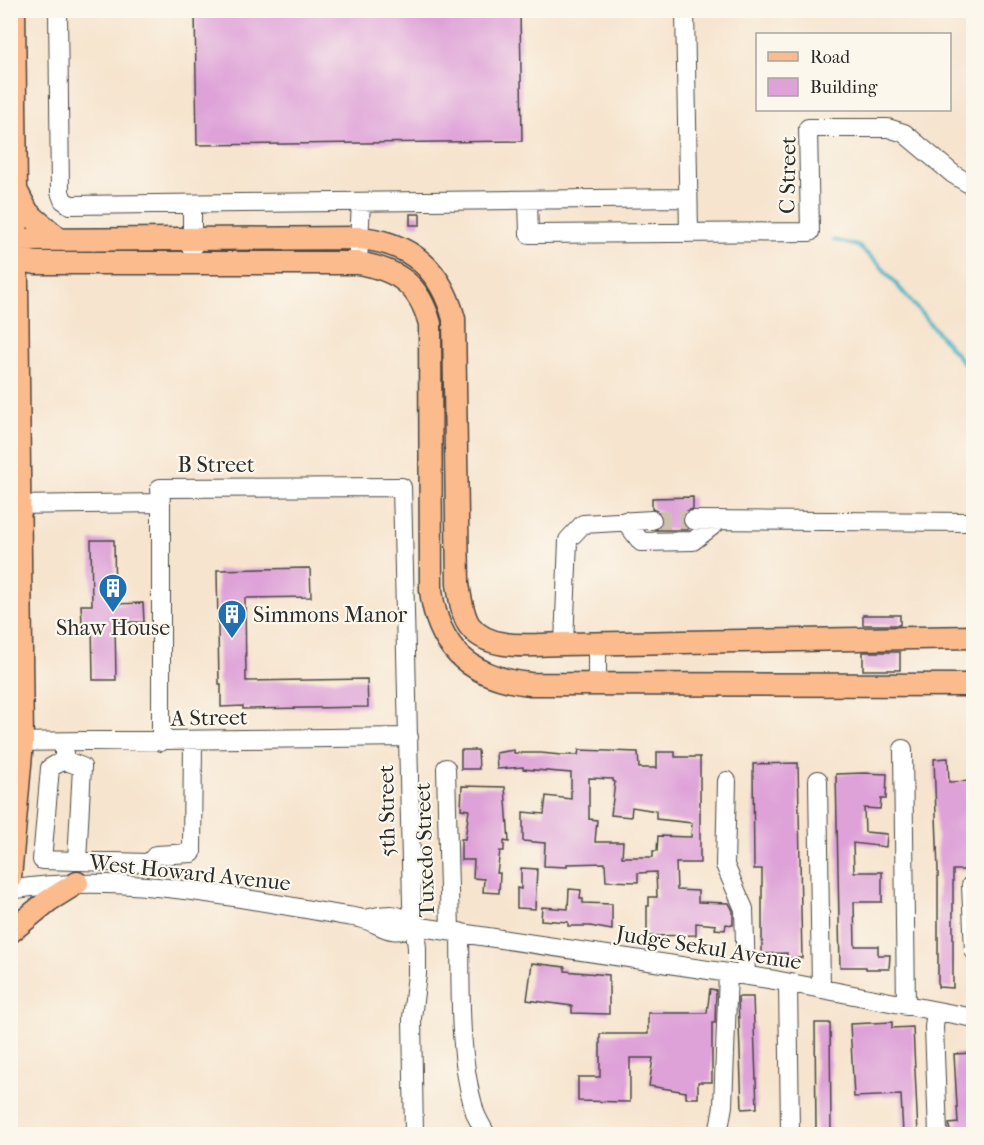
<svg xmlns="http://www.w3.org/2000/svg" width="984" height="1145" viewBox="0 0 984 1145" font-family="'IM FELL French Canon',serif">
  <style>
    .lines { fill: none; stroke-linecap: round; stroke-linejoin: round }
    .stream { stroke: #47b2c5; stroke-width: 4 }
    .building { fill: #dea1d8; fill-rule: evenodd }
    .minor-tunnel { stroke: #cdbfad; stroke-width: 18; stroke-dasharray: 18 9; stroke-linecap: butt }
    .minor-casing { stroke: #494743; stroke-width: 20 }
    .major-casing { stroke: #494743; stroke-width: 25 }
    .minor { stroke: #fff; stroke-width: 18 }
    .major { stroke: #fbbb8d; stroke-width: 22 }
    .labels { text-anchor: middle; stroke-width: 4.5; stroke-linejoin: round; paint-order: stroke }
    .street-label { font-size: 22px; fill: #2b2b2b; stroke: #fbf7ec }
    .poi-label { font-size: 22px; fill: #2b2b2b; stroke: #fbf7ec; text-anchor: start }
  </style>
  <rect width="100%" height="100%" fill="#fbf7ec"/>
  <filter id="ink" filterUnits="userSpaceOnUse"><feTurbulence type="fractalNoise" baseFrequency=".0167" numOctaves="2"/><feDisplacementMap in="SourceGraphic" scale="12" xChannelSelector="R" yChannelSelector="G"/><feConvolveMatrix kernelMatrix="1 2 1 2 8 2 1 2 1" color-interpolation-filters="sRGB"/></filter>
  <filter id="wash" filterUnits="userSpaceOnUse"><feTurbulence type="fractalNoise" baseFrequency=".008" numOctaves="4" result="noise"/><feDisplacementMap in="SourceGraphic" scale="24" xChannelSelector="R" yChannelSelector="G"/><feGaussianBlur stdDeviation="1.35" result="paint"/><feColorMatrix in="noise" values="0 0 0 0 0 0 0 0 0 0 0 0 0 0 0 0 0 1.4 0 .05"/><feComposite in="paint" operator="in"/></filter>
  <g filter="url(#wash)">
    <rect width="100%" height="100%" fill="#f6e4ce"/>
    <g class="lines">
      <path class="stream" d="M834,240L858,246L879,264L974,375"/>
    </g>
    <g id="blocks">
      <path class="building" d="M195,10H520L522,141L197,145Z
        M410,214H420V225H410Z
        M693,497V509L687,511L682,519L683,525L688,530H655L662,526L663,519L661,513L652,509V498Z
        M91,540H114L115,604L143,603L144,622H115L116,680H93L92,623H82L81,605H92Z
        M310,568L311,597L245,598L246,681L367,679L368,707L243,709V706L221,707V684H219L217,570Z
        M863,615H900V625H863Z
        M863,652H900V670H863Z
        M461,750H478L479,769H461Z
        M514,750V753H541L561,755H578L579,750L638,752L639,768H657V752H675V757H700V863H676L677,890L698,891V902L729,903L733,911V925L726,924L725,930L715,929L716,925L696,923V935L647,936V906H649V897H657L656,872L638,873V882L606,881L605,863L567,864V867L544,866L545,843L523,841V812L544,814L546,796L571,799V773L523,769V767L497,769L496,753ZM589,778L613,779V781L615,782L611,815L631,817L632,807L656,811V819L692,823L691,837L658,836L657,851H653V857H622L623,842H595L597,820L589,819Z
        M948,758L949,782L974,781V870H953V988L938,987V871L934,759Z
        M798,763L802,958H787V953L762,954V869H754L753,764Z
        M864,773L887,774L886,799H881L880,809L864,808L865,832L887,834L886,847L853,843L854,872H882V902H854L855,946H878V955H890L889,969H866V967H840L836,774Z
        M462,786L505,787L509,842L504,841V851H500L497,873H500L499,893L483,892L484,879L473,878L474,860H461V839H465L469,810L461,809Z
        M521,868L537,869L535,909L517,908V888L521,889Z
        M569,889L581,890L580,899H583V903L612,904V930L590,926H568V922L541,920L542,907L568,909Z
        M532,963L565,967V971L609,975V1014L572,1013V1006L527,1000Z
        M710,989L716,990L715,1023H712V1082H698V1098H686V1092L649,1086L653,1058H630V1102L578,1101V1077H600V1034H648V1013H707Z
        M738,997H753L757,1108L742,1109Z
        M892,1022V1028L913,1027L918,1134H903L901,1095L854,1097L850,1024Z
        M815,1023H830L831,1131L816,1132Z
        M974,1053V1134H950L949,1124L958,1123L954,1054Z"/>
    </g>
  </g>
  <g filter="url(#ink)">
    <use href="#blocks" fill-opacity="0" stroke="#494743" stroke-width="1.5"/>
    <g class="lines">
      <path class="minor-tunnel" d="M652,520H693"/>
      <g class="minor-casing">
        <path id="minor" d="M58,10L60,192L63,200L70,205L688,198
          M685,10L689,233
          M528,200L529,234L810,232L808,128H888L904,133L953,174L974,187
          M192,204V250
          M358,263L361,202
          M161,503V742
          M10,505L161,503L160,488L402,487L412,903L417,948V974L412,1018L414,1134
          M693,520L974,522
          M625,521L641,542L693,541L720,520
          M564,644L568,540L583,524L652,520
          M597,684V644
          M10,742L409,737
          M64,742V760L50,768L42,860L149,863L156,855L192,853L193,741
          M903,749L906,1006
          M64,760L82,767L77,861
          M446,768L450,931
          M818,780L821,989
          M727,781L725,865L744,909L746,976
          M971,885L974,951
          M10,890C118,872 234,897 340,915C348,916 356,917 363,919C384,925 389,937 414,926
          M364,919C387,915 395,910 414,926L775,980L974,1018
          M460,932C461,990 458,1052 474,1109C476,1118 482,1126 486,1134
          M788,983L790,1129
          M936,1011L934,1027L938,1134
          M718,1134L723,1106L728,973"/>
      </g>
      <g class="major-casing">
        <path id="major" d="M17,192L28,213L59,239
          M16,240L360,238C411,243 441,269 454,319L458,584C460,597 462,614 469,625C489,653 536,644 564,644L974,637
          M10,258L36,263H358C398,270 419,284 430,324L431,590C438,650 472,678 530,684L974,685
          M10,878L22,742L14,10
          M10,932L48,901L77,883"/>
      </g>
      <use href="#minor" class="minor"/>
      <use href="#major" class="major"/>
    </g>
  </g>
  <defs>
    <g id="building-pin" transform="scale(1.5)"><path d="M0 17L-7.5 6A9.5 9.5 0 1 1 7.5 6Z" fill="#1f6fb2" stroke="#fbf7ec"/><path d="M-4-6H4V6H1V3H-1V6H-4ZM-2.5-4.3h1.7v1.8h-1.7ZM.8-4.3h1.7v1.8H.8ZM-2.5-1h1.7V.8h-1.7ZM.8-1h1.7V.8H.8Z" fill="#fff"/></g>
  </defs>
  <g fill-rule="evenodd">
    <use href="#building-pin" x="113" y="588"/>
    <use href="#building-pin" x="232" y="614"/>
  </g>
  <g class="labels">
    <g class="street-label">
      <text transform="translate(787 175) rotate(-89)" y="8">C Street</text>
      <text x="216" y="472">B Street</text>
      <text transform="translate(209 717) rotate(-1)" y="8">A Street</text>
      <text transform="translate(386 811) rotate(-91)" y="8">5th Street</text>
      <text transform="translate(424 850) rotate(-92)" y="8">Tuxedo Street</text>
      <text transform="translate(190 872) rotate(6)" y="8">West Howard Avenue</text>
      <text transform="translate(709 947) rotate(9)" y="8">Judge Sekul Avenue</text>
    </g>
    <g class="poi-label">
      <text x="253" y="622">Simmons Manor</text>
      <text x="113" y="635" text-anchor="middle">Shaw House</text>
    </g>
  </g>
  <rect width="984" height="1145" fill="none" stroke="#fbf7ec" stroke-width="36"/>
  <rect x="756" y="33" width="195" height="78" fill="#fbf7ec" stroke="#a8a59f" stroke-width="1.5"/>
  <rect x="768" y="52" width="30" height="9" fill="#fbbb8d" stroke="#a8a59f" stroke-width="1.5"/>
  <text x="810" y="63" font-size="18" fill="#2b2b2b">Road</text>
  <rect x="768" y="78" width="30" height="18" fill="#dea1d8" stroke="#a8a59f" stroke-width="1.5"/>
  <text x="810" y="93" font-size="18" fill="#2b2b2b">Building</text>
</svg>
